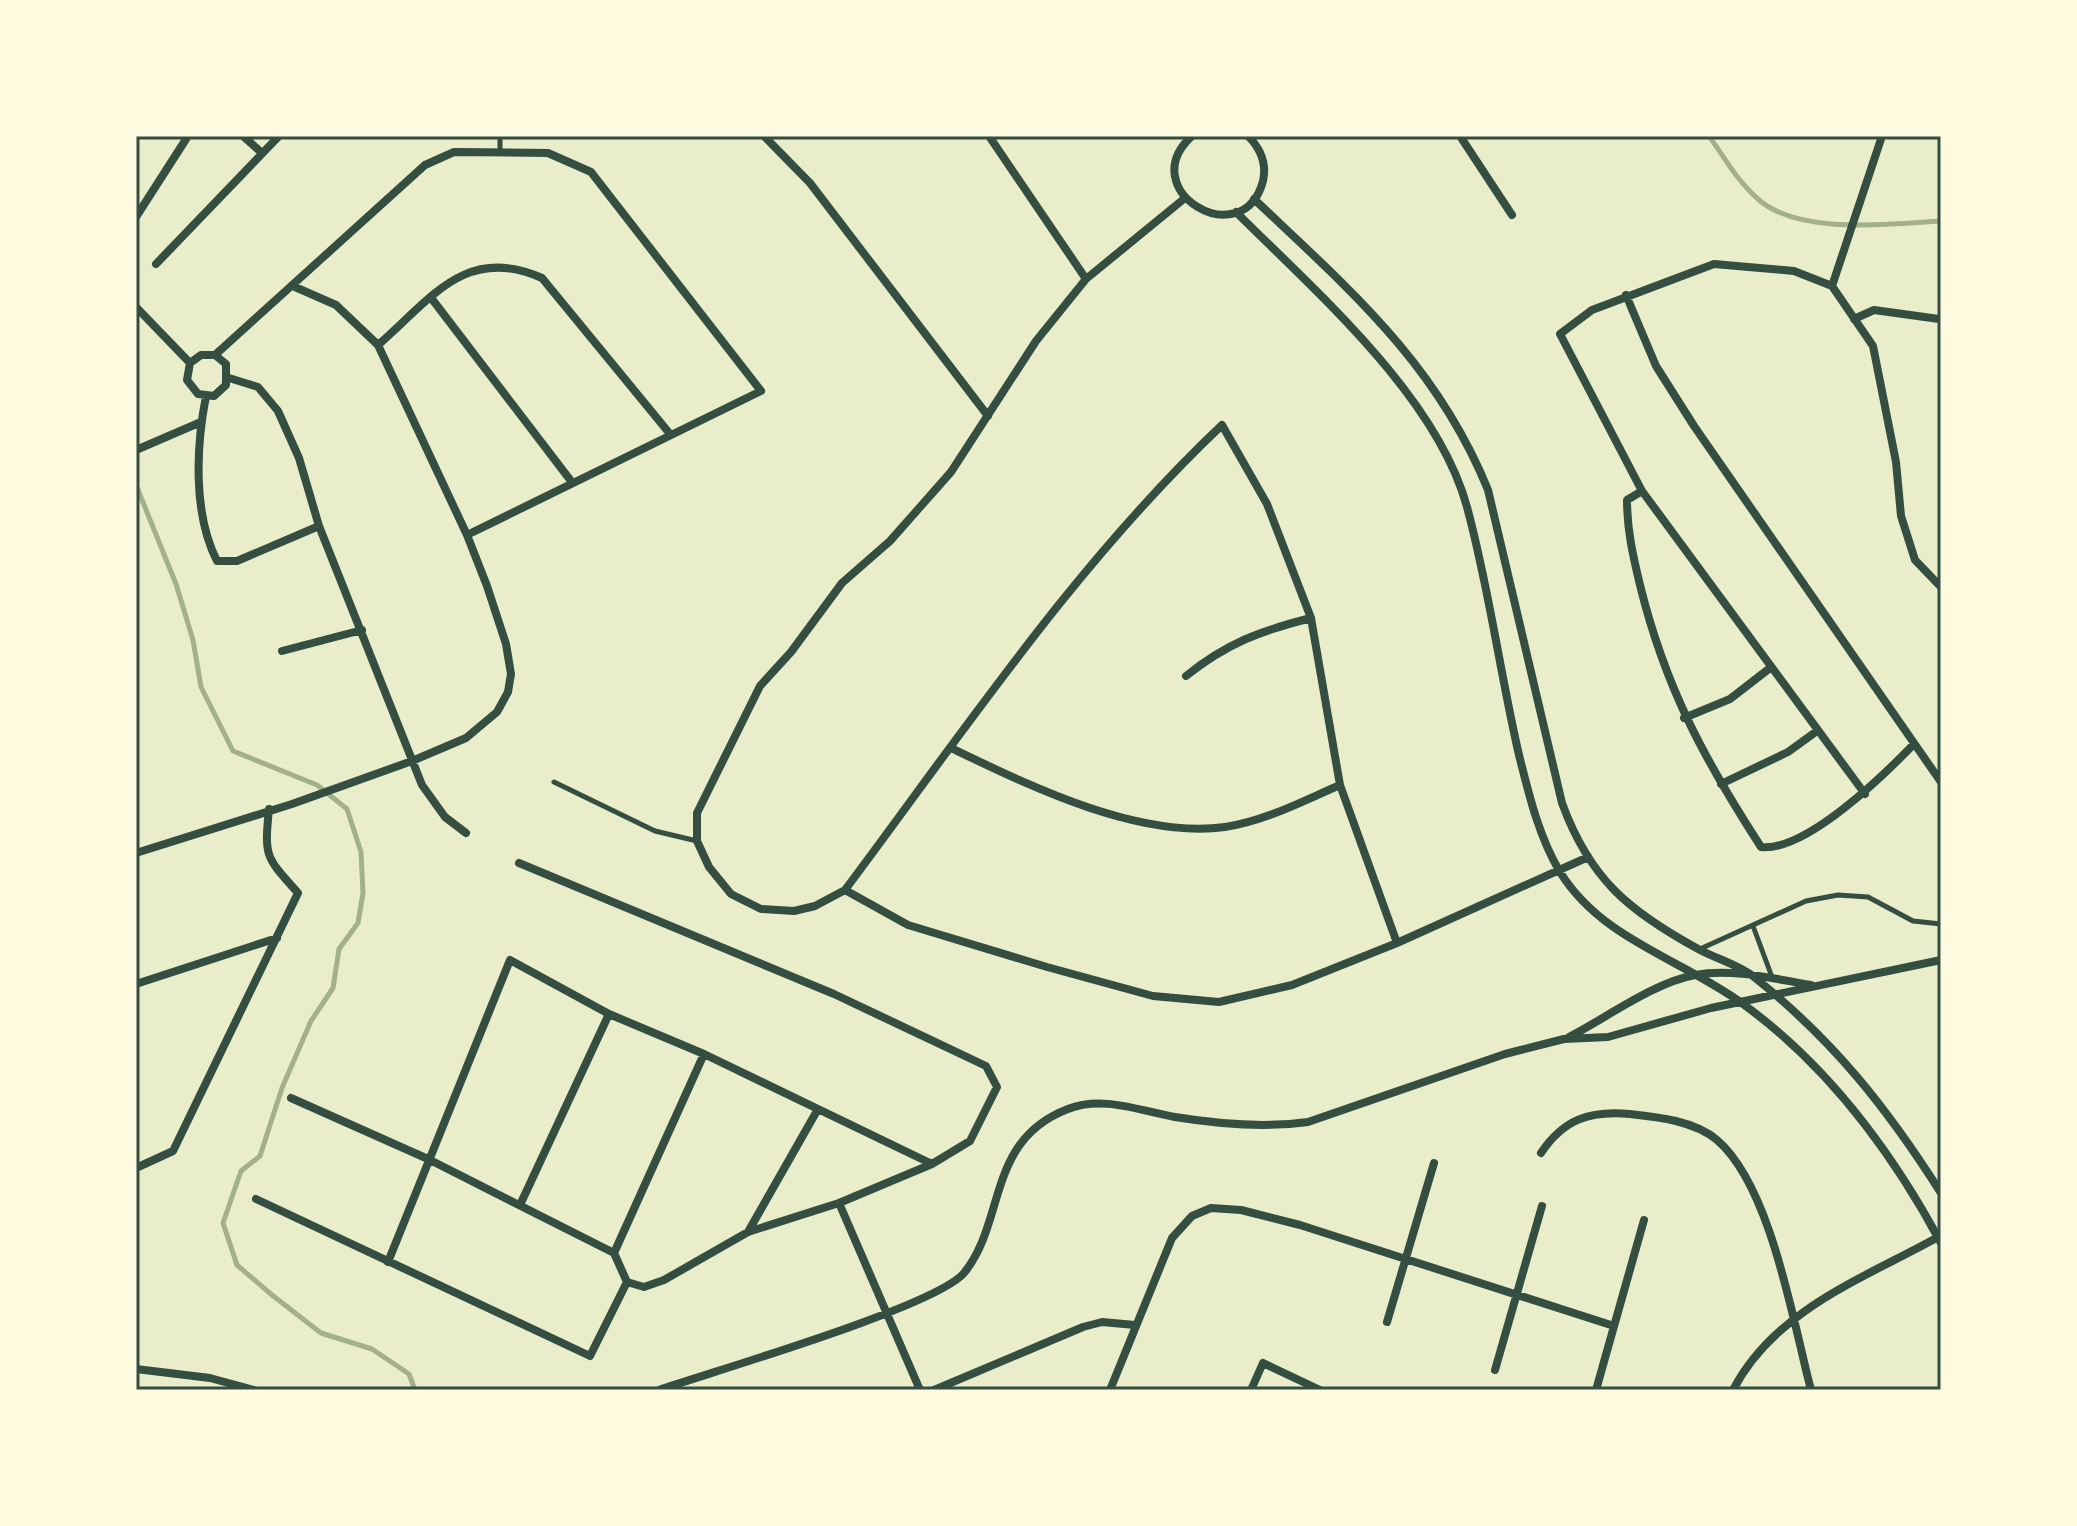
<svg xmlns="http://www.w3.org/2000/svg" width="2077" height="1526" viewBox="0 0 2077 1526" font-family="Quicksand,sans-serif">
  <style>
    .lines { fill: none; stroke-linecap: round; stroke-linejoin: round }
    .stream { stroke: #a3b18a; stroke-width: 5 }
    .service { stroke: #344e41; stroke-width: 5 }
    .minor { stroke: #344e41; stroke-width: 8 }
    .neatline { fill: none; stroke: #344e41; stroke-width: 3 }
  </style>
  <rect width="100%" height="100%" fill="#e9edc9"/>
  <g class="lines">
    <path class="stream" d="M1709,136C1725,158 1737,181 1759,200C1800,235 1889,224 1941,221
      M136,485L176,584L193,640L201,687L233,751L317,785L347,809L361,852L363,893L358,923L339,949L333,988L311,1021L282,1088L260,1156L241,1171L223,1223L237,1265L272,1295L321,1333L372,1349L409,1374L415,1390"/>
    <path class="service" d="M500,136V152
      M554,782L655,831L697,841
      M1753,926L1772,977
      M1700,949L1806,901L1838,895L1868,897L1913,921L1941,924"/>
    <path class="minor" d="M243,136L262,153
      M764,136L810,183L988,416
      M989,136L1086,279
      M1192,136C1132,190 1243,256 1263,181C1267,163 1260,148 1248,136
      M1460,136L1512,215
      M1185,198L1086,279L1036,341L951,472L890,541L842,583L791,652L760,686L697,813V841L709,867L731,894L761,909L794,911L815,906L845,890C964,731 1077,562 1222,425L1267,504L1311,618L1340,785L1397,943
      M1254,199C1350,290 1437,364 1488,490L1562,803C1590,880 1630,912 1700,950C1717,959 1739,965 1754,977C1834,1041 1887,1108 1941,1193
      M1236,212C1315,291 1437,396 1467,507C1489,588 1500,673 1519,755C1529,795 1539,837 1560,872C1602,940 1682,959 1743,1004C1827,1065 1892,1152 1941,1243
      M136,217L188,136
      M156,264L279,136
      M1832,286L1882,136
      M1626,295L1656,366L1694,426L1941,782
      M432,299L571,481
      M136,307L190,363
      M1854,319L1874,310L1939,319
      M378,345C431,299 466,244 542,278L670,434
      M215,355L226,364V385L214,396L198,394L187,380L190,363L201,355H215L425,165L454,152L548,153L591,172L761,391L467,535
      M229,378L258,387L278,411L299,458L319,526L422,785L445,817L466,833
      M206,396C196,447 193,514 217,561H237L319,526
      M136,450L201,422
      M1642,491L1627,500C1627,530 1633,556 1640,585C1665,687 1704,759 1761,847C1806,852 1885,774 1914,744
      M282,651L362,630
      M1186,676C1227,643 1260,631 1311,618
      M1684,718L1730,699L1770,668
      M951,748C1028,785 1137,839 1225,827C1265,821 1303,801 1340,785
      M1721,784L1788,752L1817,731
      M1865,794L1642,491L1560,334L1592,310L1714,264L1794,271L1832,286L1873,346L1896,462L1901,516L1915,560L1941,587
      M136,853L292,804L412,761L466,738L497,712L508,692L511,674L506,644L487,586L467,535L378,345L336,305L295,287
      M519,863L834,994L986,1066L997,1087L970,1141L932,1164L839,1203L748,1232L664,1280L644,1287L627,1282
      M845,890L908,925L1047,967L1153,996L1219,1002L1292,985L1397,943L1586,858
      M136,984L277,938
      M1569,1037C1606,1018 1655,982 1695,975C1732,968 1775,979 1811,985
      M291,1098L428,1159L614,1253
      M1541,1153C1563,1120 1589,1110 1630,1114C1658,1117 1695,1121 1717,1140C1771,1186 1793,1322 1811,1390
      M136,1168L173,1151L298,893C266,857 264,858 269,809
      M256,1199L590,1356L627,1282L614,1253L704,1054
      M839,1203L920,1390
      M520,1205L609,1014
      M748,1232L818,1109
      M388,1262L510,960L609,1014L704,1054L932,1164
      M1387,1322L1434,1163
      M136,1369L210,1378L254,1390
      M1495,1370L1542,1206
      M659,1390C714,1371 935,1307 964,1273C1006,1222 986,1140 1068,1109C1102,1095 1141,1111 1175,1117C1218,1124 1265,1128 1308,1122L1505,1054L1564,1039L1608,1037L1711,1008L1941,960
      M934,1390L1083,1327L1102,1322L1135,1325
      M1110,1390L1172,1238L1192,1216L1211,1208L1241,1210L1300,1225L1614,1326
      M1251,1390L1263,1363L1320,1390
      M1596,1390L1644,1220
      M1733,1390C1775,1309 1865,1278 1940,1236"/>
  </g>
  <rect width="2077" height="1526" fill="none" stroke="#fefae0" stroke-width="276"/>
  <rect x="138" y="138" width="1801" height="1250" class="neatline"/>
</svg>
